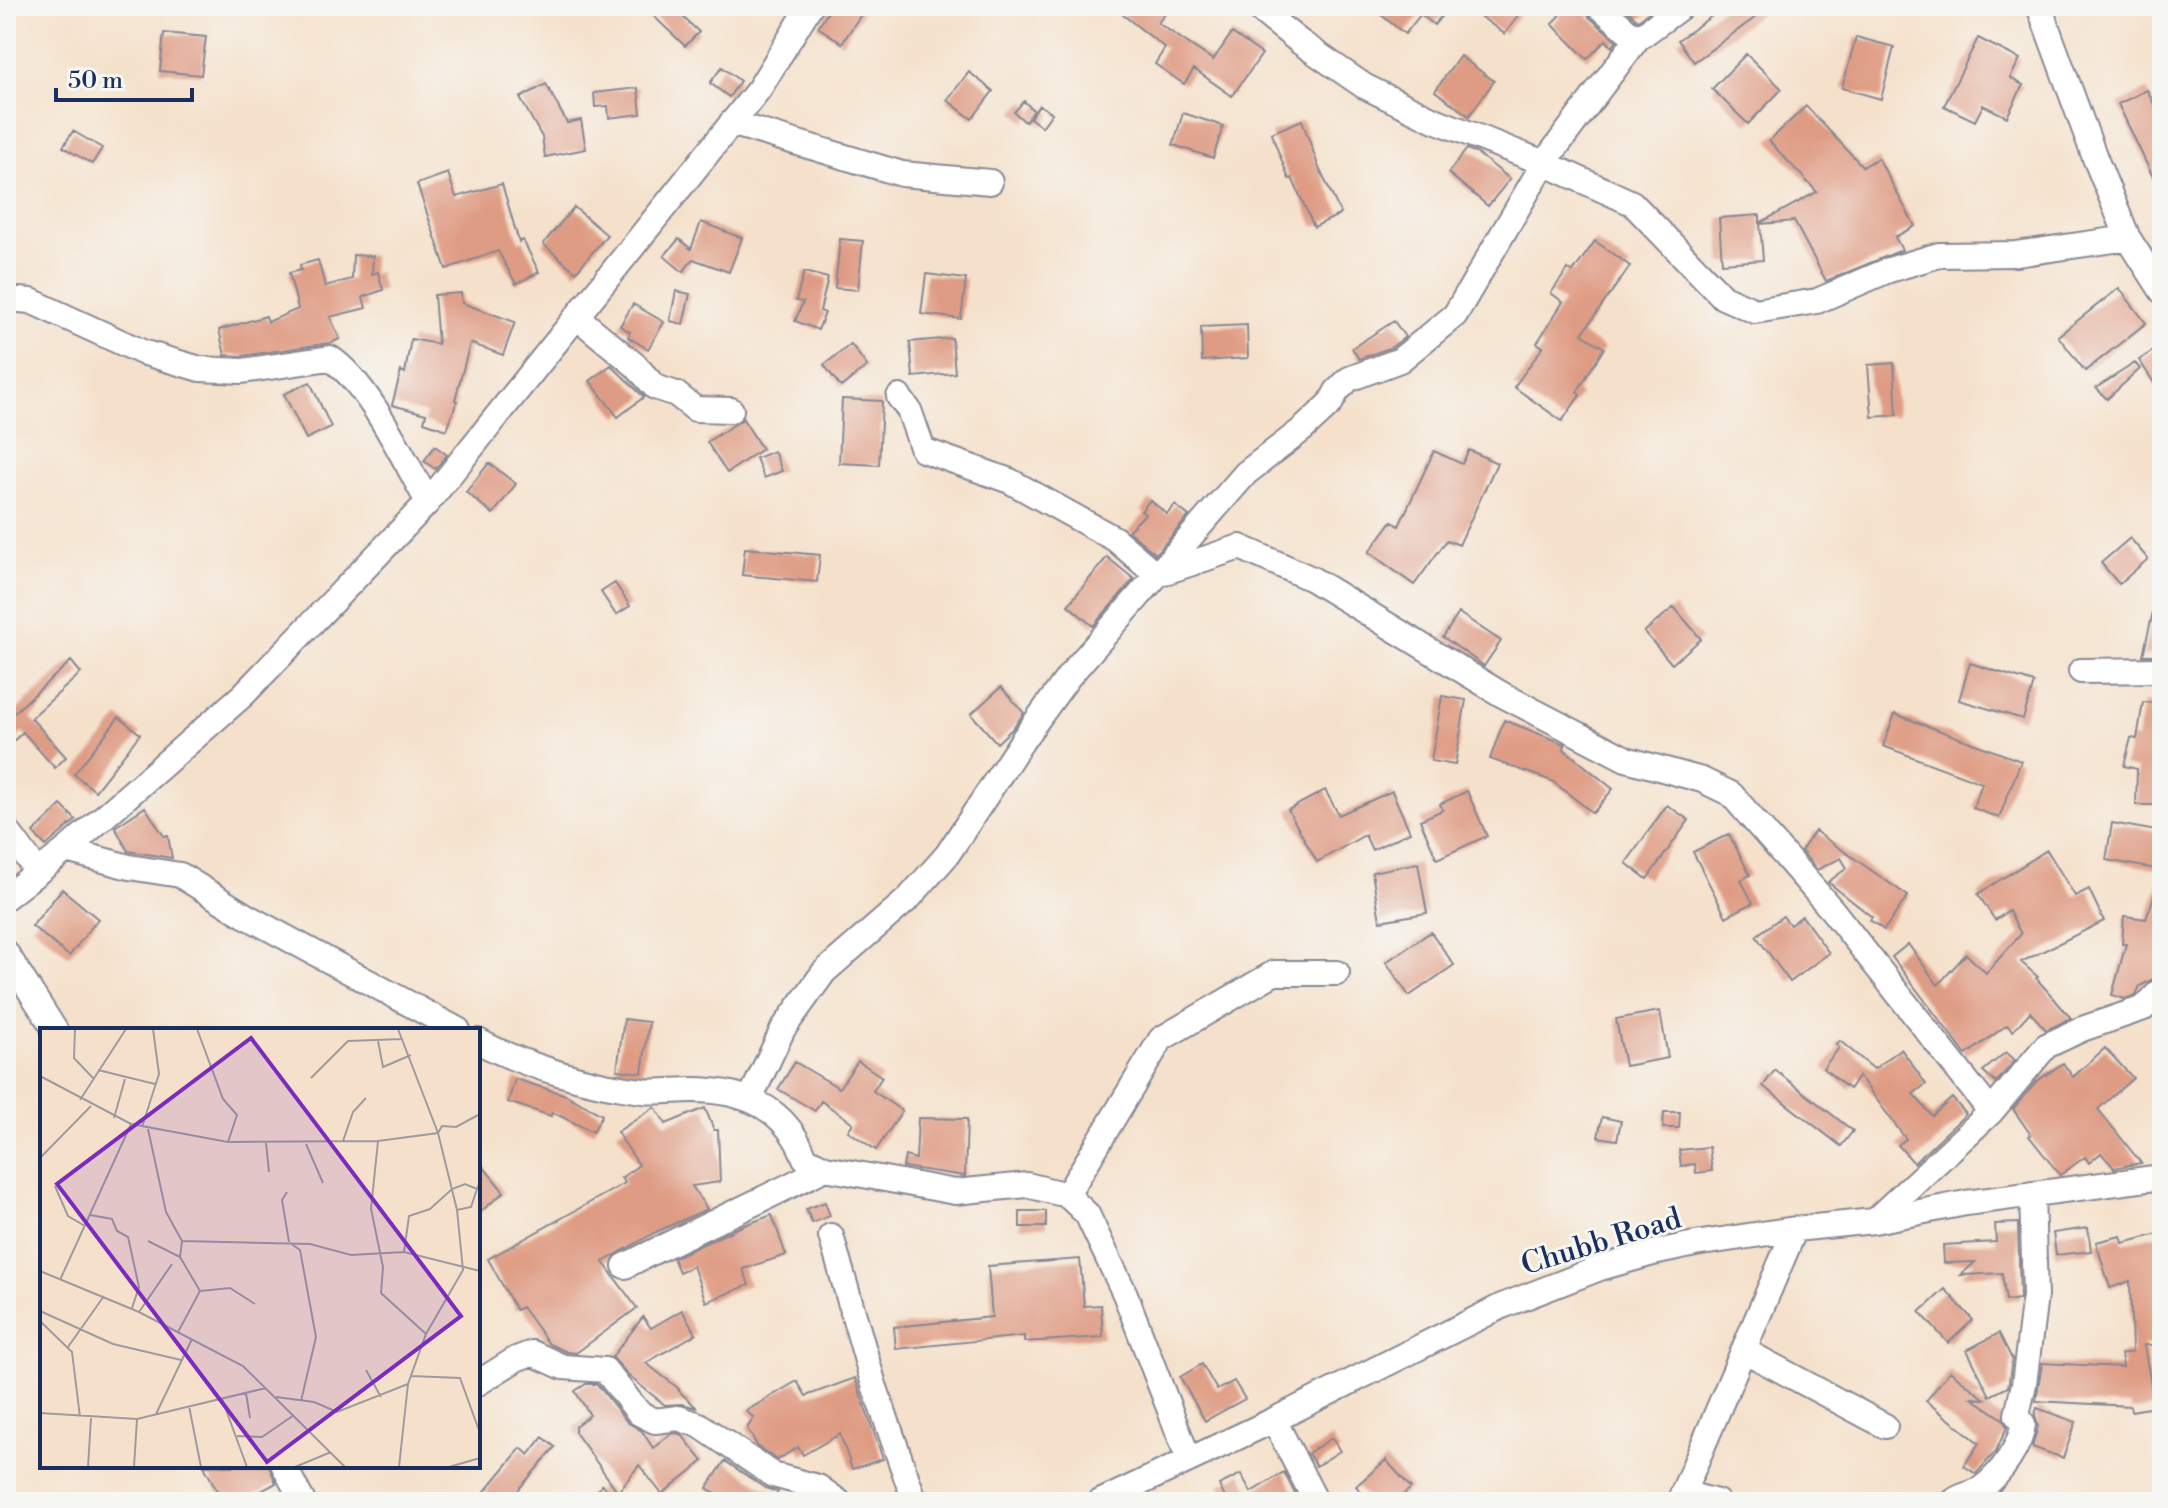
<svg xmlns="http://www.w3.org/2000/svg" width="2168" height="1508" viewBox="0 0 2168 1508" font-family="'Libre Bodoni',serif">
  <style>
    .building { fill: #df9c84 }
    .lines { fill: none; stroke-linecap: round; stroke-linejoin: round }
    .minor-casing { stroke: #888894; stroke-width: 28 }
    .minor { stroke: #fff; stroke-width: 24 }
    .labels { text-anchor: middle; stroke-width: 6; stroke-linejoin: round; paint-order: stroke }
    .street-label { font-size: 30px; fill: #1b2f5e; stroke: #f6f6f2 }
    .inset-road { fill: none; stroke: #9e9a9f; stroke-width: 2 }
    .view { fill: #7b2cbf; fill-opacity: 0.15; stroke: #7b2cbf; stroke-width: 4 }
    .inset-edge { fill: none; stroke: #1b2f5e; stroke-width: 4 }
  </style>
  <rect width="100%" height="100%" fill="#f6f6f2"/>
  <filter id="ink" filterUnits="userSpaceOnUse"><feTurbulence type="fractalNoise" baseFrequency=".0125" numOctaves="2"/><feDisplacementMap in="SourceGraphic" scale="16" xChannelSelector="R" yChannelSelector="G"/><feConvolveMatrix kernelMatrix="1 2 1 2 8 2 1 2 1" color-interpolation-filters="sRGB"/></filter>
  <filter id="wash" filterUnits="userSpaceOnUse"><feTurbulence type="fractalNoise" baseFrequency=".006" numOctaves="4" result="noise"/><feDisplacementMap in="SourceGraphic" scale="32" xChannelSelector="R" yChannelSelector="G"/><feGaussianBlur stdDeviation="1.8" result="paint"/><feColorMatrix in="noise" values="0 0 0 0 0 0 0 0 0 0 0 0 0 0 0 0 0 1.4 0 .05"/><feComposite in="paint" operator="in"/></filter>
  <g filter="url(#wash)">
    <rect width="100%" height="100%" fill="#f5e1cb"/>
    <g id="blocks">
      <path class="building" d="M643,6H671L699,32L685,46Z
        M832,6H852L862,13L842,43L818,27Z
        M1112,6H1171L1158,23L1213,60L1232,33L1262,54L1232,96L1194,69L1184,84L1155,64L1165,48Z
        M1370,6H1450L1434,25L1421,14L1405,34Z
        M1466,6H1525L1505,34Z
        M1548,6H1584L1589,17L1617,41L1612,47L1606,40L1587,59L1552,24L1560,16Z
        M1622,6H1657L1638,20Z
        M1726,6H1771L1694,62L1678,40Z
        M164,33L206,37L201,75L160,71Z
        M1856,37L1894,47L1881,99L1842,88Z
        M1978,38L2020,59L2010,78L2023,85L2007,117L1983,105L1975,121L1944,106Z
        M1746,54L1782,89L1748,124L1712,89Z
        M1460,56L1494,81L1469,116L1435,91Z
        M722,67L740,81L729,97L710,83Z
        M969,72L993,91L972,119L947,100Z
        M546,84L567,123L581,120L586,149L545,157L542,137L520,98Z
        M638,88L641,114L609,118L608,106L595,107L594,93Z
        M2147,90L2162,120V196L2118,104Z
        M1024,101L1034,111L1025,122L1014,112Z
        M1039,105L1052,113L1042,127L1030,118Z
        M1806,106L1863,167L1878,158L1915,226L1895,237L1902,250L1826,281L1794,221L1760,224L1763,260L1722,263L1719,218L1760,215V223L1817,192L1769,141Z
        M1183,113L1223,126L1213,158L1173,145Z
        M1302,120L1319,168L1341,214L1314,227L1292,178L1289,179L1271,133Z
        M73,131L102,148L92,164L63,147Z
        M1467,149L1477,153L1510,179L1488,206L1448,173Z
        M448,173L456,197L502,184L519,242L523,240L539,272L516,284L498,251L446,269L417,184Z
        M574,207L607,235L576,272L543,244Z
        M701,222L742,238L729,272L693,259L683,272L664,256L679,239L691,249Z
        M840,239L863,241L858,290L835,288Z
        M1595,241L1630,266L1582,334L1604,348L1577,392L1580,395L1562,421L1514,387L1543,347L1537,343L1563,302L1551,293L1568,269L1573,272Z
        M353,255L373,256L372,274L378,272L383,290L363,297L366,308L330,317L340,339L330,343L241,356L225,355L219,330L266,316L268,322L298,309L289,273L301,270L300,265L318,260L325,286L352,279Z
        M804,272L828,278L820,311L825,313L818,330L795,321L803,302L796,301Z
        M926,274L966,279L961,319L921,314Z
        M2119,288L2146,323L2085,371L2058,336Z
        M676,291L690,294L683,324L670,321Z
        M461,293L462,303L515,322L503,355L470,343L455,400L457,401L447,430L424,422L426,414L392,405L401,371L405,373L411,339L438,344L434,295Z
        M633,304L664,322L648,349L628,337L630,332L620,326Z
        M1394,321L1405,337L1392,347L1359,359L1352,348Z
        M1247,325L1248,358L1202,361L1201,327Z
        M952,338L955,373L913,377L910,342Z
        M851,344L867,366L841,387L824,365Z
        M2162,345V395L2139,360Z
        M1894,363L1897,415L1872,417L1868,365Z
        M2135,363L2140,369L2107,399L2096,388Z
        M611,365L644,397L618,417L590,381Z
        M310,382L331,427L306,439L284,394Z
        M842,399L882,401L879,465L839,463Z
        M743,419L762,449L727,473L707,442Z
        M435,446L447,455L435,469L424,461Z
        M1469,450L1497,463L1459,545L1447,540L1414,585L1369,552L1392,521L1399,526L1434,451L1462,464Z
        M774,451L782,471L764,478L756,458Z
        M489,463L516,484L493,514L466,492Z
        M1150,500L1167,514L1175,505L1189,516L1156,554L1128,531L1145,514L1141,511Z
        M2130,538L2148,559L2119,584L2101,563Z
        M745,548L820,555L817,582L742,575Z
        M1107,557L1134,579L1093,626L1068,605Z
        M615,583L630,606L616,615L601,592Z
        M2156,599L2162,600V655H2143Z
        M1674,607L1701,639L1672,664L1644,632Z
        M1459,613L1501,641L1484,666L1443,637Z
        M71,661L81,673L31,718L66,757L55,768L23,732L6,748V720Z
        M1970,663L2034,683L2023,719L1959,700Z
        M1001,687L1024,713L1012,729L997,743L971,714Z
        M1442,696L1466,700L1455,765L1431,761Z
        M2143,702L2162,704V805H2136L2137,769L2124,766L2131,738L2137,739Z
        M1895,714L2021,761L1999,818L1973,808L1982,783L1883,746Z
        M119,717L140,734L95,791L74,774Z
        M1504,720L1565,744L1564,749L1613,789L1593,813L1552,781L1490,759Z
        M1325,790L1339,815L1392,791L1410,832L1372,850L1365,835L1317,862L1288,810Z
        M1467,791L1487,836L1437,859L1420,820L1443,810L1440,804Z
        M61,805L76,820L46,846L33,833Z
        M1667,805L1689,820L1647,879L1626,863Z
        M145,807L164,836H168L172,858L128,851L115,827Z
        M2112,823L2162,832V870L2106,860Z
        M1815,831L1908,896L1884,930L1870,920L1872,917L1828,882L1847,868L1841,858L1817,870L1801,851Z
        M1729,834L1750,875L1741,880L1753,903L1726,917L1693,852Z
        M2047,850L2075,896L2089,889L2104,921L2021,962L2038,977L2036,978L2071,1018L2046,1030L2030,1012L2013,1031L2007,1025L1966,1055L1892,957L1908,944L1938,985L1966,954L1986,973L2021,934L2009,911L1995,920L1978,894Z
        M1418,863L1427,913L1380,921L1372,872Z
        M2160,880H2162V974L2140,986L2136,995L2125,999L2112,995L2126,944H2122L2124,916L2146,919Z
        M62,889L98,919L69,956L32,926Z
        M1783,916L1790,925L1802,916L1829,953L1790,982L1756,936Z
        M1431,932L1454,965L1409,996L1386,962Z
        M1660,1011L1668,1058L1625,1066L1616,1019Z
        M624,1019L649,1022L642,1073L617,1070Z
        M1840,1041L1874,1069L1901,1049L1926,1084L1913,1094L1932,1116L1952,1098L1966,1114L1914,1163L1898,1145L1906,1139L1859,1076L1849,1089L1823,1068L1839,1048L1836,1044Z
        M2105,1048L2133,1078L2098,1109L2141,1163L2114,1168L2101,1153L2089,1163L2085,1157L2060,1175L2029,1136L2031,1135L2013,1109L2036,1082L2063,1063L2073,1077Z
        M2006,1052L2015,1060L1996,1083L1983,1071Z
        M858,1061L882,1077L873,1091L902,1111L876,1150L848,1131L853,1123L821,1101L815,1111L778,1089L795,1062L839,1088Z
        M1775,1070L1853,1131L1841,1146L1763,1086Z
        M515,1079L566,1095L602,1115L593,1132L552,1112L551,1116L508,1102Z
        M655,1107L666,1124L705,1108L714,1130H718L720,1182L692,1186L707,1209L656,1232L603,1262L637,1308L576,1353L567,1352L549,1344L522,1307L516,1310L488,1259L625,1183L621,1178L639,1165L617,1132Z
        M1664,1112H1680L1679,1128H1663Z
        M1602,1117L1621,1121L1617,1140L1598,1137Z
        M918,1118L967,1119L965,1176L903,1167L905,1156L916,1159Z
        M1709,1147L1712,1171L1696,1173L1695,1164L1681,1166L1679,1150Z
        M478,1160L504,1192L478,1214Z
        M825,1202L830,1216L812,1223L806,1209Z
        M1020,1211H1046V1227H1020Z
        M772,1215L786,1255L743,1269L749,1285L706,1302L693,1266L679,1272L673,1258L742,1226Z
        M2018,1223L2020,1299L2006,1301L2002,1273L1961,1275L1975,1262L1944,1263L1943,1245L1996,1242L1995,1224Z
        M2088,1228L2091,1251L2056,1255L2053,1233Z
        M2162,1233V1345H2144L2155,1407L2131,1411L2130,1406L2036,1401L2042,1363L2123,1367L2121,1354L2132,1352L2130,1281L2110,1288L2096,1242L2121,1236L2123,1243Z
        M1080,1259L1084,1306L1101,1305L1103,1337L1024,1342V1336L896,1349L894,1327L992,1317L988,1266Z
        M1945,1289L1973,1320L1948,1343L1920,1312Z
        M682,1310L696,1334L646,1363L679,1389L678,1390L697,1408L682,1404L665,1405L630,1377L612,1357L643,1317L651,1328Z
        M1999,1333L2012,1359L2009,1381L2008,1387L1990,1396L1967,1350Z
        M1202,1364L1217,1390L1234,1381L1245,1399L1205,1421L1180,1377Z
        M1950,1371L1985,1399L1972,1398L2003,1419L2007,1427L1996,1451L1976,1474L1964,1466L1979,1443L1926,1401Z
        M855,1378L883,1459L852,1469L840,1434L803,1455L798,1447L777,1460L758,1447L747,1428L754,1418L746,1411L797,1381L806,1396Z
        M586,1384H597L627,1422L642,1431L653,1448L671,1434L677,1433L682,1435L703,1461L662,1494L639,1465L618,1492L575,1432V1426L590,1415L575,1391Z
        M2037,1408L2076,1422L2063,1458L2032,1447L2038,1427L2035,1415Z
        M543,1437L555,1447L508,1502H499L485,1491L521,1448L529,1455Z
        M1332,1438L1340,1451L1316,1466L1308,1453Z
        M1386,1460L1411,1488L1395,1502H1370L1356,1486Z
        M725,1461L765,1488L778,1492L771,1502H716L720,1497L707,1488Z
        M204,1466H269L276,1483L241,1502H223Z
        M1284,1472L1296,1496L1285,1502H1217L1225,1498L1219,1485L1241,1474L1251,1492Z
        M602,1485L622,1502H588Z"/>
    </g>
  </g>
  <g filter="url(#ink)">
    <use href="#blocks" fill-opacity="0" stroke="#888894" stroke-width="2"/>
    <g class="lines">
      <g class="minor-casing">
        <path id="minor" d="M1255,6L1300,42L1364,86L1432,119L1544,163L1632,203L1723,297L1755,311L1817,301L1889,270L1939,255L2016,254L2128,238
          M1599,6L1637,39
          M2039,6L2095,158L2128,238L2162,291
          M731,123L902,174L990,182
          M6,299L31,301L142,352L200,369L242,371L330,358C369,384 404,460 428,502
          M577,317L635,365L655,387L676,394L695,409L731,410
          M899,397L909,410L923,450L1010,481L1115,539L1157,575
          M1159,574L1240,547L1312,579L1501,694L1626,759L1702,780L1731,794L1833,911L1991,1112
          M2081,671L2162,670
          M6,829L37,871
          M66,850L129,867L180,875L246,916L458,1030
          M6,897L66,850L243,695L428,502L759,89L810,6
          M6,953L55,1030
          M478,1041C521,1065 594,1086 643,1091C659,1093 676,1090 692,1090C743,1090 786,1107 805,1158L825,1168L955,1192L1027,1185L1067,1195L1087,1214L1125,1294L1189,1460
          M750,1099L783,1029L824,972L909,898L947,855L1024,738L1069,676L1246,473L1303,429L1330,404L1337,391L1349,379L1400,360L1455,315L1544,163L1637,39L1682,6
          M1067,1195L1161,1039L1274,973H1337
          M1874,1221L1991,1112L2046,1046L2082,1029L2144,1008L2162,989
          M831,1236L874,1385L915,1502
          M625,1266C691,1232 759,1202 825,1168
          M1745,1351L1885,1426
          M478,1383L516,1359L532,1353L563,1367L605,1370L639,1413L655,1421L678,1418L699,1425L773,1475L818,1487L839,1502
          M1274,1420L1316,1502
          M284,1466L303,1502
          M1683,1493L1717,1502
          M1100,1502L1274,1420L1502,1306L1600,1268L1653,1253L1695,1244L1795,1229L1874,1221L1966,1203L2162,1177
          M1679,1502L1795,1229
          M1953,1502C1961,1494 1973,1495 1982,1488C2000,1475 2021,1446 2023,1424L2017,1415L2024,1384L2035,1296L2032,1194"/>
      </g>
      <use href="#minor" class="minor"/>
    </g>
  </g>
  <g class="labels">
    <g class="street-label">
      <text transform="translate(1601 1241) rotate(-17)" y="10">Chubb Road</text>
    </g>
  </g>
  <g transform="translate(40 1028)">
    <rect width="440" height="440" fill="#f5e1cb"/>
    <path class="inset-road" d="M35,1L34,30L53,50M157,1L183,71L197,87L188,114M358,1L398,105L417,182L423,242L386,306L368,356L359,439M338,13L343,39L371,27M58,42L115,56M0,48L91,96L188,114L338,113L398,105L402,98L416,99L440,86M271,50L308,13L362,11M40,72L86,1M74,90L85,51M102,99L119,46L113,1M108,101L126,184L142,213L140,229L160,263L138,304M303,113L313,84L326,70M338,113L331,181L343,239L341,265L386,306M226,115L229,144M266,116L283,155M0,130L51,78M15,158L28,188L45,198M247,164L242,172L249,214M417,182L431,179L437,161M50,187L72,191L77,203L88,209L99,259L92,280M108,213L140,229M142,213L270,216L311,227L364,224L440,243M250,215L260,222L276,309L261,373M364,224L369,188L390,181L412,161L425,156L437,161L440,154M0,243L99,284L203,338L305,439M20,252L91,96M160,263L190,260L215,276M0,283L73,316L141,332M99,284L132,236M0,293L32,324L40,389M28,319L64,268M326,342L341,369M371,348L420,350L440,405M206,365L210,390M236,369L274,374L297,384L368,356M182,371L207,439M149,378L161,439M0,385L97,391L226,360M116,386L152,311M197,408L222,409L254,387M48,439L51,390M94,439L97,391M255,439L291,424M409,439L440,430"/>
    <path class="view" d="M211,10L421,288L227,434L17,156Z"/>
    <rect width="440" height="440" class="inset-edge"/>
  </g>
  <rect width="2168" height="1508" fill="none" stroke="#f6f6f2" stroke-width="32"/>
  <path d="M56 88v12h136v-12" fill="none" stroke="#1b2f5e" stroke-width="4"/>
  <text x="68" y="88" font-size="24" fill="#1b2f5e" stroke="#f6f6f2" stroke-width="6" paint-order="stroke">50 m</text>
</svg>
